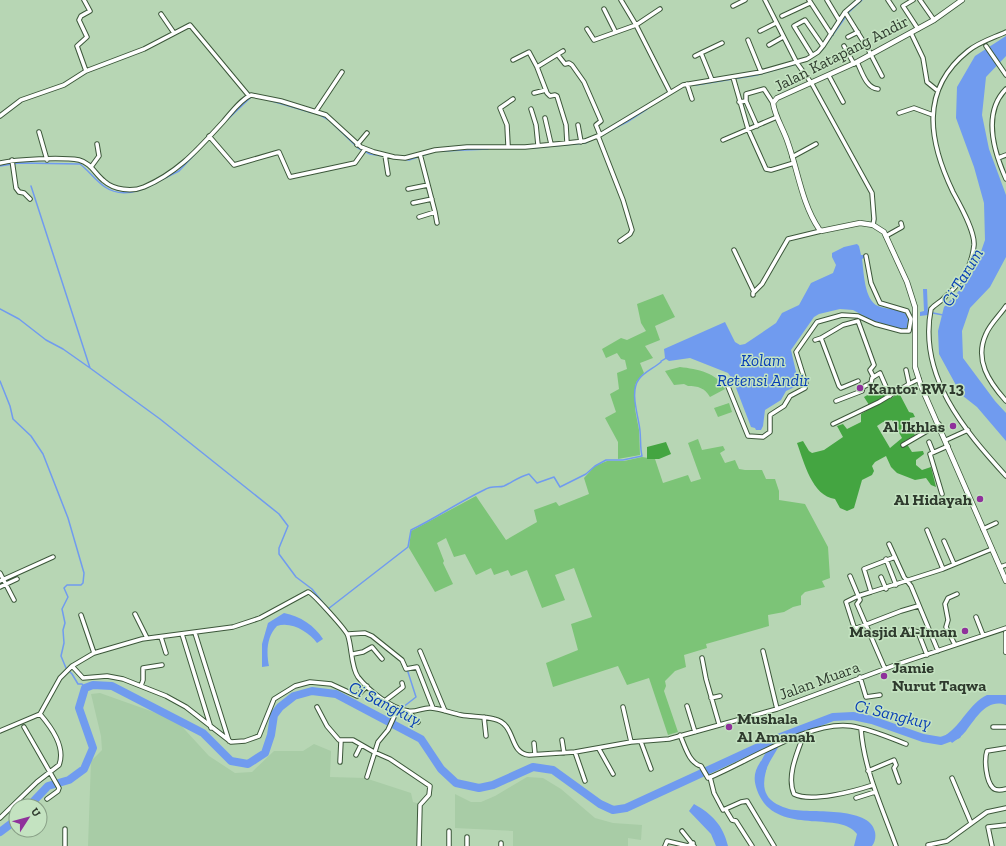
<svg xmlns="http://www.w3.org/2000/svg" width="1006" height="846" viewBox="0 0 1006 846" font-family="'Zilla Slab',serif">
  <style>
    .built { fill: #a8cca6 }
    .green { fill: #7cc477 }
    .forest { fill: #44a541; fill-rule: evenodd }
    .water { fill: #709bef }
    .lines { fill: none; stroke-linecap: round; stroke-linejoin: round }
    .stream { stroke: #709bef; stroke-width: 1.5 }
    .river { stroke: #709bef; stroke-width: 8 }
    .minor-casing { stroke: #3c573a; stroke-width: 5.5 }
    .tertiary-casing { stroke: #3c573a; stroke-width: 6 }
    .minor { stroke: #fff; stroke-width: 3.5 }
    .tertiary { stroke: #fff; stroke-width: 4.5 }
    .poi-dot { fill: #8f319b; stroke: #c4e3c1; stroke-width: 1.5 }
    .labels { text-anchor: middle; stroke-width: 3; stroke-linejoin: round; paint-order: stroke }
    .street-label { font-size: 16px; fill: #2e3a2d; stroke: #c4e3c1 }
    .poi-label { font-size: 16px; font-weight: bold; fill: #2e3a2d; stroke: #c4e3c1; text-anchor: start }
    .water-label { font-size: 17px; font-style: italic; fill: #083fb6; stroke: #c4e3c1 }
  </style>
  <rect width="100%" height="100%" fill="#b7d6b4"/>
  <path class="built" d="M100,693L176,720L209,756L235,773L252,772L274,751H303L314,744L331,751L330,777L365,778L411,793L413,802L420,804L419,846H88L91,761L102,750L101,736L91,694Z
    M527,777L543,778L561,789L595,818L613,823L642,825L641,840L628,838V846H513V831L455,828V794L471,802H481L495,796Z"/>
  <path class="green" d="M663,294L675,317L655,326L660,340L645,346L653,358L640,363L644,373L637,381L635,386V409L639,430L640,455L618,459V442L605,418L616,412L610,394L619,389L617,373L627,369L625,360L621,359L617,353L606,358L602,349L621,338L627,340L646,331L641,323L637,304Z
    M680,367C697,369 718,373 725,389L710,397C705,388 698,386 688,386L684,384L674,385L665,371Z
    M729,403L732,412L718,417L714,408Z
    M698,439L702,450L723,446L725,450L720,453L725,463L735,460L739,469L745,470H762L766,479H775L779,491V500L805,504L828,547L830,578L822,581L825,587L805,592L801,596V605L793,607L784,612L768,615L769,626L706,644L707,648L684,655L686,667L675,671L665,681L666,686L664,691L678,732L668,735L649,678L627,685L618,666L553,687L546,663L578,650L571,624L592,617L574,568L555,575L565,600L542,608L527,570L511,576L508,570L494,575L491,568L476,575L465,554L454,557L446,538L437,543L444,561L443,563L453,584L435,592L409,548L411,531L476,496L506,540L537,522L534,510L556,502L559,506L589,494L584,478L595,466L607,461H624L642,457L655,459L663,483L688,475L691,482L701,479L688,443Z"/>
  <path class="forest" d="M886,392L890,399L899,393L909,412L913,413L915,417L910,418L909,426L915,435L905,441L912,452L923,451L924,454L916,460V465L922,470L931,467L936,487L931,485L926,478L915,480L897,473L891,467L886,456L875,462L872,466L874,471L872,475L862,480L854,508L847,511L840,508L835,499C812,496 804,462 797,443L803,441L809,451L812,453L824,450L843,437L837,426L843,424L847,429L861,422V414L871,408L864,397L871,393L875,395ZM892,420L902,438L890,448L877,426L883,422Z
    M666,442L671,454L659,459H647V447Z"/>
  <path class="water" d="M1006,36V56L986,77L982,115L989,149L1006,195V257L990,287L970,308L962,331L963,358L995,401L1006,413V441L977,407L963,396L957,387L939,354L938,331L944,307L968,281L976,266L985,240L984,203L974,167L956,118L957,87L975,56Z
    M857,244L859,246L861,255H864V258L862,259C864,272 864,300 878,306C887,310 898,308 906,314L908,320L907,328L901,329L875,322L853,310L840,309L819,314L814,317L791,350L799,385L786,391L781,400L765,410L763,426L761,430H756L755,428L751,427L733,380L728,373L690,358L669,361L666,359L661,362L660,361L665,358L664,349L725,322L735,342L740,345L745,344L776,323L782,313L799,305L811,283L833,273L836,265L832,257V253L844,247Z
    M923,289H927L928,315L920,316V312L924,311Z
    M284,613C300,616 315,626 323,639L317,643C309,632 291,621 277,626C267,636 266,652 269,666L262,667V644L268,623Z
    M987,695H1006V705C987,698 976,718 966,731C962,736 957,739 952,743L946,735C962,724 969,704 987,695Z
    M761,761L768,762C766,773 761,784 767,795C770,802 782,807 789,809C808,814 870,805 875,832C876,837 875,842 872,846H854L857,834C840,809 774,838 757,790C753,779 754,771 761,761Z
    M694,804C712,814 723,825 728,846H716L711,834L689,811Z"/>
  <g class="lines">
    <path class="stream" d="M822,50L849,12L862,0
      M696,85L757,75L796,64
      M265,99L313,113
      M320,115L329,120L358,148L370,154L409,160L436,151
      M228,119L250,98
      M532,148L585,143L627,122L647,109
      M442,151L488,149
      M0,166L19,163L80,164C89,171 96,181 105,187C121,198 141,191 156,183
      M159,181L179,171L195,154
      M31,186L90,368L160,419L279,514L288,526L279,548V554L296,577L312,589L327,608
      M0,309L19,319L46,340L63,349L90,368
      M933,313L943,315
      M0,381L10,406L13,419L31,436L43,454L68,518L84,573L83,583L81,585H67L64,588L68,597L62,609L65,623L63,630L64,643L61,656L66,668L72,674L78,684H82L85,688
      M328,609L408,547L411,530C436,518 459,502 484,490C492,485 499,488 504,486C513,482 518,477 529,474L537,483L554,477L560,487L586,474L595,466L606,460H623L642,456C640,448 641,440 640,431C639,417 629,392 639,379C644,372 654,368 661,362
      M394,724L398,711L416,697L407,669"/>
    <path class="river" d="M762,770C765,758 774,750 778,738
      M29,806L48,786L69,780L84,769L93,748L79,708L85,688L93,685L112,686L203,733L231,761L248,764L265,753L271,735L274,715L280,707L294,696L312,691L336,694L421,739L441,769L456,783L479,788L493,785L533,767L553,770L600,804L613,810L626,808L778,738L833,717L853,716L872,720L923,738L941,741L957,735
      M0,832L16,820"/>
    <g class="minor-casing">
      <path id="minor" d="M84,0L90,11L81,16L79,20L87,37L77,46L86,71
        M621,0L636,25L660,9
        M765,0L797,63L812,84L872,193L874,219L873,225
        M809,0L831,34
        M827,0L839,20
        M888,0L894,9
        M913,0L903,6L918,29
        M920,0L934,20
        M733,6L745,0
        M604,9L615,31
        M845,12L868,49L882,76
        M161,14L174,33
        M782,16L810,3
        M587,29L594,40L636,25L670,92
        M760,31L776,23
        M1006,32C993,38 979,42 968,51C919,90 929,142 953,192C960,205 975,231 974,245C972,266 960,284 945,297C941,302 935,304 931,309C918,376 964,430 1006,476
        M911,33L923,58L927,82L938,91
        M848,37L858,32
        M748,40L761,72
        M769,45L783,37
        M844,46L854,64
        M986,46L1006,75
        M563,51L537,67L547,93L550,96L555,95L557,96L566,125L567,143
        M558,55L565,64L569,63L572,65L584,82L601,121L596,125L600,135
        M812,55L794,26L805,20L823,46
        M695,56L701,53
        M513,60L529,52L537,67
        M857,62C862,72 866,88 878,89
        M829,76L843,102
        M733,77L748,129L766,169L771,170L794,163
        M712,80L701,53L722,43
        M687,84L692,99
        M1006,89C982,113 994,152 1006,179
        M534,93L546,90
        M746,101L757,126
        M739,102L746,101V94L764,89L773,103
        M531,109L536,125L538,145
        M316,111L342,72
        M899,113L914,108L933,115
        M0,116L21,100L64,85L86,71L144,49L190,25L249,96
        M545,118L551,144
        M578,125L581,142
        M39,132L47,160
        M209,136L234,165L279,152L290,177L355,163L365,149
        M598,136L623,200L632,230L630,234L620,241
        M723,140L777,117
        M357,145L367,133
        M508,145L507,125L500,108L513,99
        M385,155L388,174
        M792,157L816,144
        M998,158L1006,155
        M12,160L16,188L19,192L24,193L30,199
        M0,163C16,159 62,157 79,160C91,163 95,174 104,181C114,190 132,192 144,187C179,172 198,149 223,122C231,113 240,100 251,95L281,101L326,115L361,147L374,152L394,157L405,158L435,150L467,147H525L567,143L585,141L600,135L683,85L761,72L807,59L818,52L823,46L845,12L859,0
        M91,167L99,156L97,144
        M408,189L428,185
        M413,203L432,199
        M435,212L437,223
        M419,217L435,212L420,154
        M886,236L902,227L901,223
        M734,250L754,292
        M753,295V293L762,284L788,239L821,231
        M1006,306C1000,315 990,324 986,334C974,360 989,382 1006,401
        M821,338L843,325L858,321L874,365L870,370L873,376
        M815,340L821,338L839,386L841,388L858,381
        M906,370L909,384L919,379
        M727,384L748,436L763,437L770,432V415L784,406L790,396L805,388L806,384L796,352L817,322L842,315L858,316L875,324L901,331H909L911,319L907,311L880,303L871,283L866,256
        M836,401L862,391L863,387L871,383L872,378L880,373L890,396
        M833,424L879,402L909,384
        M946,440L968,430
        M929,442L933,452
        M903,445L939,424
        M942,494L930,454L948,446
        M983,529L996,523
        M927,530L943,569
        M944,541L954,564
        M889,544L904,577L911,586L938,651
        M895,557L864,569L871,592L858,596L846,602L854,627L857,628L901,611L918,606
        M886,559L896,585
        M1000,567L1006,565
        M0,573L14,600
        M850,576L860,600L857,604L885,669
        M881,577L886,589
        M0,581L53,557
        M0,587L17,579
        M871,592L943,569L992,549
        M135,614L147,638
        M81,615L94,653
        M976,617L983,635
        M910,630L918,632L927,655
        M195,633L229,741
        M182,634L211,728
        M348,634L365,633L372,636L402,660L406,669L417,667L433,708
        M161,637L166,653
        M955,645L946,627L948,620L945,604L948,598L957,594
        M420,651L445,711
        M763,651L777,709
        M353,654L363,652L372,647L382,659
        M702,658L706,679L719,724
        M72,666L83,678L107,676L123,679L166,696L186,707L231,742L245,741L259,736L274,699L295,686L310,682L331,684L357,696L367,686
        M860,677L866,697L880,695
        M141,686L143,680V668L162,665
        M711,698L720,696
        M386,700L403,687L402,683
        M687,706L695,732
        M317,707L327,726L339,740H353L374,752L390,759L430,786L429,795L420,805L419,846
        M623,707L631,742
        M408,711L418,722
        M484,717L486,736
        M24,727L59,788L58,791L47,799
        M993,727H1006
        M861,729C864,770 882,807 896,846
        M0,731L40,714L60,678L72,666L94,653L142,639L233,627L260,618L308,592C312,592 347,631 348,636C352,648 351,667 358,677C369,691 391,708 408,711C416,713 423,707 431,708C442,709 451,713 461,715C472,717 483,716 494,719C517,724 508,753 529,755L575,752L631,742L669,739L777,709L898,664L1006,628
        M804,734C798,751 786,776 794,794C811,803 855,791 873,785
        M680,735C685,746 689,763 701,766L708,778C746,763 810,720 851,726C870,729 888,737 906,744
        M562,740L564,753
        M641,742L651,769
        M534,743L535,754
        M1006,748L987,751C984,760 986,781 993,788C996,791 1002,790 1006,789
        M599,749L613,774
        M575,752L585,781
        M356,755L361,745
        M340,762L341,741
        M868,771L894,760L896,765L894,768L899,782
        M367,777L378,742L388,730L398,708
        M710,777L714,793L723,810L741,802L747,801L774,846
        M952,778L971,823
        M856,798L875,792
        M726,810L732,820L736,821L752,846
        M0,818L37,782L59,765C66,747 51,727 40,714
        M449,831V846
        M682,831L694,846
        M501,843V846
        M928,845L947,841L987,812L1006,808
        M65,846V829
        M467,846V837
        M665,846L667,841L688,846L693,843
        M992,846L988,827L1006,825"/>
    </g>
    <g class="tertiary-casing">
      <path id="tertiary" d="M962,0L934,20L857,62L777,98L773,103C775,117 784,130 788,143C798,171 802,204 819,229L821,231L860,223L873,225L884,232L907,282L915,307V367L921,386L1006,581
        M1006,633V652"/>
    </g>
    <use href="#minor" class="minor"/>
    <use href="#tertiary" class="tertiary"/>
  </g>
  <g class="poi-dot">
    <circle cx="860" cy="388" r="4"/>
    <circle cx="953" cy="426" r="4"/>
    <circle cx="980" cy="499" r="4"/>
    <circle cx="965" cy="631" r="4"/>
    <circle cx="884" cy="676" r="4"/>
    <circle cx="729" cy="727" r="4"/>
  </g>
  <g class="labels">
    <g class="street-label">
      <text transform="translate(841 53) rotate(-27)" y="6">Jalan Katapang Andir</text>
      <text transform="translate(819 680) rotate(-20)" y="6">Jalan Muara</text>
    </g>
    <g class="poi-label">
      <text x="868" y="394">Kantor RW 13</text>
      <text x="945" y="432" text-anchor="end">Al Ikhlas</text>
      <text x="972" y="505" text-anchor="end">Al Hidayah</text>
      <text x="957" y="637" text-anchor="end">Masjid Al-Iman</text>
      <text x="892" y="673">Jamie<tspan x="892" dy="18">Nurut Taqwa</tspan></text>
      <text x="737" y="724">Mushala<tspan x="737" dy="18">Al Amanah</tspan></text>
    </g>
    <g class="water-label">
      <text transform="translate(962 277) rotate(-59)" y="6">Ci Tarum</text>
      <text x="763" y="366">Kolam<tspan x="763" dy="20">Retensi Andir</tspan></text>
      <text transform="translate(385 703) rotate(27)" y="6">Ci Sangkuy</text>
      <text transform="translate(893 714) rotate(14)" y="6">Ci Sangkuy</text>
    </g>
  </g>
  <g transform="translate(28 818) rotate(54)"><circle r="19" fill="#c4e3c1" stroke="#889f86"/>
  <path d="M0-3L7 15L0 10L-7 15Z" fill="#8f319b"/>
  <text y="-6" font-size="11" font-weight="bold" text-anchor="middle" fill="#2e3a2d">U</text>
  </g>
</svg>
